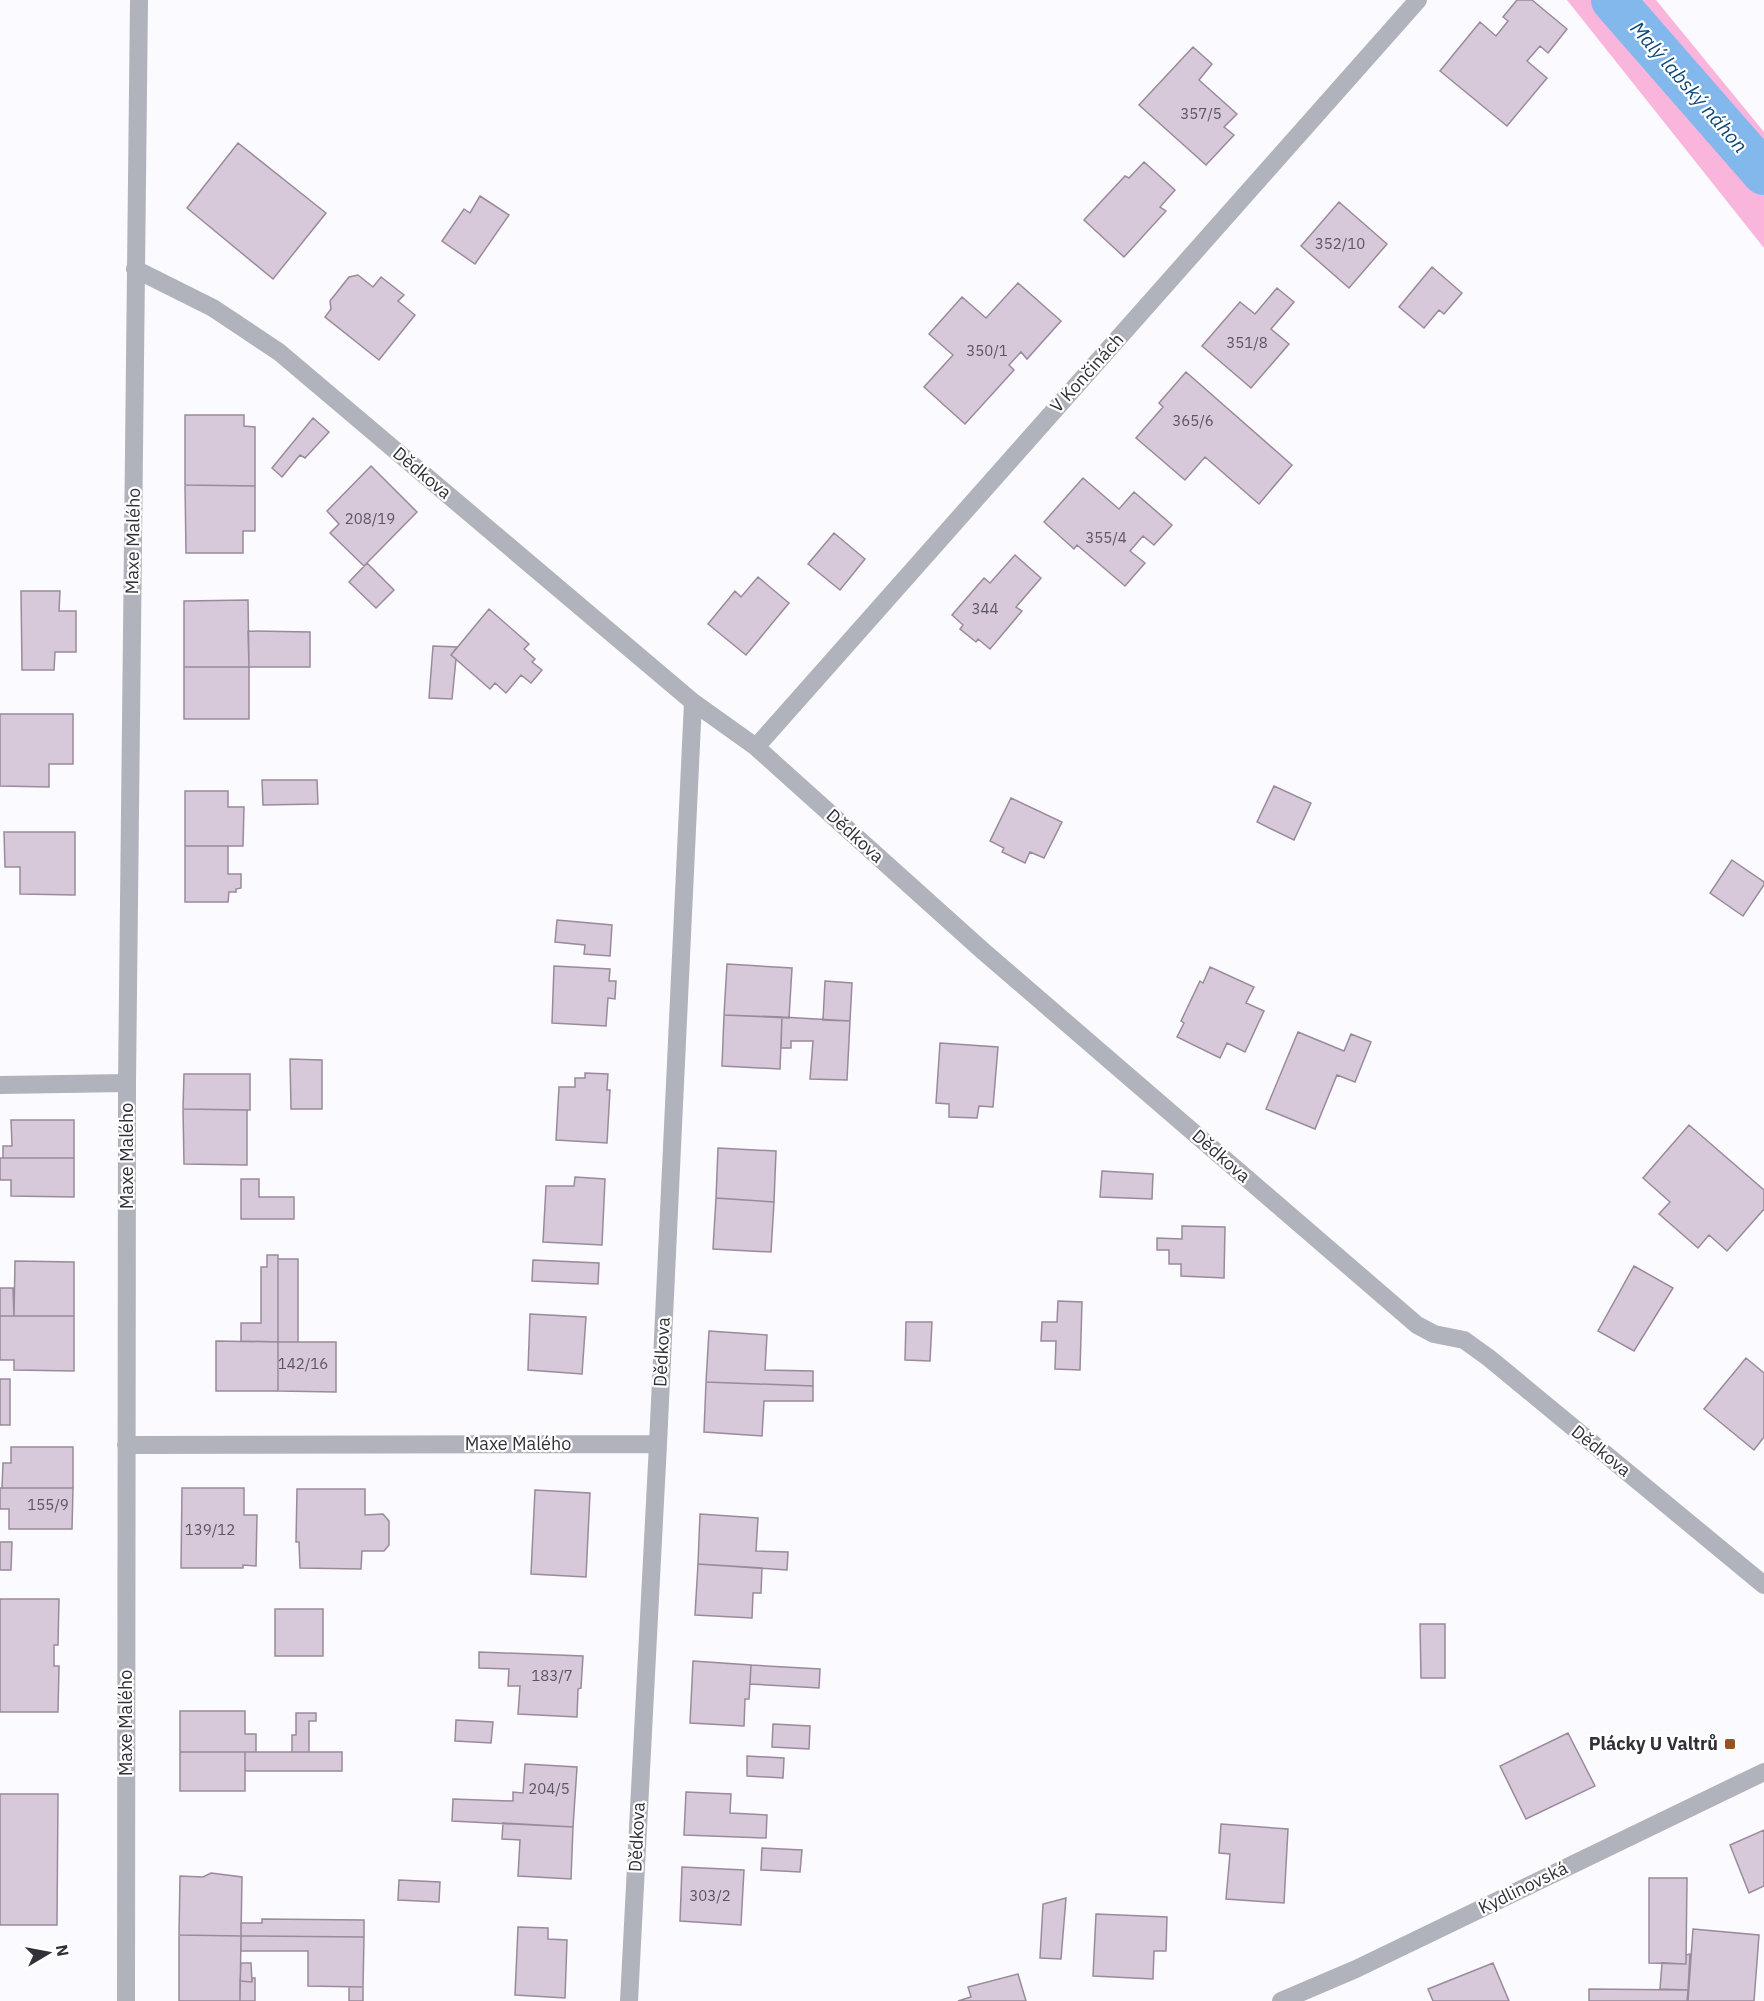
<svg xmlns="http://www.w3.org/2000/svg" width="1764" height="2001" viewBox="0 0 1764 2001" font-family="'IBM Plex Sans',sans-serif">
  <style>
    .forest { fill: #fab5dc }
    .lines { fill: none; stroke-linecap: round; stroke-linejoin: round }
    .canal { stroke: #83b8ed; stroke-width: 44 }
    .building { fill: #d7c8da; stroke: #998b9c; stroke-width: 1.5 }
    .street { stroke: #b0b3bc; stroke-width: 18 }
    .poi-dot { fill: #95531f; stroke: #fff; stroke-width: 2 }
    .labels { text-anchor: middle; stroke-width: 4.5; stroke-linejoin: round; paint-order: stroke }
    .number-label { font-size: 15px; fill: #5b5660 }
    .street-label { font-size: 18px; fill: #323038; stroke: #fff }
    .poi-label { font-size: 18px; font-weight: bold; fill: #323038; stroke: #fff; text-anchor: end }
    .water-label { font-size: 20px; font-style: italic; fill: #0f4979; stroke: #fff }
  </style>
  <rect width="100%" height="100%" fill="#fbfaff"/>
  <path class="forest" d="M1567,0H1656L1764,132V248Z"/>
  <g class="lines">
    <path class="canal" d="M1613,0L1764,173"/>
  </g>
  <path class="building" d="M1517,0H1532L1567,29L1548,53L1540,46L1527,61L1547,78L1507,126L1440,71L1480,22L1496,36L1508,21L1503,17Z
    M1193,47L1212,64L1199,80L1237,114L1224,127L1234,135L1206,165L1139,105Z
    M238,143L326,213L273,279L187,208Z
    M1144,162L1175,190L1160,207L1166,211L1124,257L1084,220L1125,176L1129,178Z
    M480,196L509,215L475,264L442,241L464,209L470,213Z
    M1339,202L1387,244L1349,288L1301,246Z
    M1432,267L1462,293L1444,314L1439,310L1424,328L1399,307Z
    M358,275L373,287L381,277L404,295L398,301L415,315L379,360L325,317L331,309L330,301L349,277Z
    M1018,283L1061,321L1027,359L1021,352L1009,365L1014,370L965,424L924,387L953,355L929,334L962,297L986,318Z
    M1277,288L1294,302L1271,329L1289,344L1251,388L1202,346L1240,302L1255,314Z
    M1186,372L1292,465L1259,504L1205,457L1185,480L1136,438L1163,407L1159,403Z
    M185,415H244V426L255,427V486L185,485Z
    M313,418L329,432L305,458L300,455L282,477L272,468Z
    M371,466L417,512L364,566L330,533L339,524L327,511Z
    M1083,478L1119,509L1134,492L1172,525L1154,545L1143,536L1130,551L1145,563L1125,586L1077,545L1074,549L1044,522Z
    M185,485L255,486V531H243V553H186Z
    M834,533L865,559L840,590L808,564Z
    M1015,555L1041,578L1016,607L1022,611L990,649L978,639L976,642L960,629L963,625L952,615L984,578L990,583Z
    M367,563L394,590L376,608L349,582Z
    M758,577L789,603L746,655L708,624L735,591L741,597Z
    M21,591H60L59,611H76V652H55L54,670H22Z
    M248,600L249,667H184V601Z
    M489,609L529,644L524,649L535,659L532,662L542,670L531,683L521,675L506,693L495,683L490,689L451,655Z
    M248,631L310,632V667H249Z
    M433,646L457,647L451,655L456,659L452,699L429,698Z
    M184,667H249V719H184Z
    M0,714H73V764H49V787L0,786Z
    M262,780H317L318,804L263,805Z
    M1274,786L1311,803L1294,840L1257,822Z
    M185,791H228V807H244L243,846H185Z
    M1011,798L1062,822L1044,858L1030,852L1025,863L1002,852L1004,848L990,841Z
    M4,832H75V895L20,894V867H5Z
    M185,846H228V874H241V888L236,889V892H229L228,902H185Z
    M1732,860L1764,882V885L1743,916L1710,893Z
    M557,920L612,925L610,956L584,954L585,945L555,942Z
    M727,964L792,968L789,1018L724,1015Z
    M554,966L610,969L609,981H616L615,999L608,998L606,1026L552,1023Z
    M1210,967L1254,987L1246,1003L1264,1011L1245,1052L1227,1043L1220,1058L1177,1037L1184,1023L1181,1021L1200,981L1203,983Z
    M825,981L852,983L850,1021L823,1020Z
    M724,1015L782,1017L780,1069L722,1066Z
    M782,1017L850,1021L847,1080L810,1079L813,1041H791V1048H781Z
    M1298,1032L1344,1051L1351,1034L1371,1042L1355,1082L1337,1075L1315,1129L1266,1109Z
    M940,1043L998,1047L993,1107L979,1106L977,1118L949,1117V1104L936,1103Z
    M290,1059L322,1060V1109H291Z
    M585,1073L608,1074L607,1090H610L607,1143L556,1140L559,1087H575V1078H585Z
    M184,1074H250V1110L183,1109Z
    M183,1109L247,1110V1165L184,1164Z
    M11,1120H74V1158H3V1146H12Z
    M1689,1125L1764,1190V1209L1727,1251L1709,1235L1698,1248L1659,1214L1670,1202L1643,1178Z
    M718,1148L776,1151L774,1202L716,1198Z
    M0,1158H74V1197L11,1196V1180H0Z
    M1102,1171L1153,1174L1152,1199L1100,1197Z
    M575,1177L605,1179L602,1245L543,1242L546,1186H574Z
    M241,1179H259V1197H294V1219H241Z
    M716,1198L774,1202L771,1252L713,1249Z
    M1182,1226L1225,1227L1224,1278L1181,1276V1264H1169V1250H1157V1238L1182,1239Z
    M267,1255H278V1342L241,1341V1323H261V1267H267Z
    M278,1259H298V1342H278Z
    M533,1260L599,1263L598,1284L532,1281Z
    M15,1261L74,1262V1316H14Z
    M1634,1266L1673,1288L1634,1351L1598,1331Z
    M0,1288H13L14,1316H0Z
    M1058,1301L1082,1302L1080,1370L1055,1369L1056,1341H1041L1042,1322H1057Z
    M530,1314L586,1317L582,1374L528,1370Z
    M0,1316H74V1371L14,1370V1360H0Z
    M906,1322H932L930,1361L905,1360Z
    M709,1331L767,1335L765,1370L813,1371V1386L706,1382Z
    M216,1341L278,1342V1391H216Z
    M278,1342H336V1392L278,1391Z
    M1746,1358L1764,1373V1437L1754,1450L1704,1409Z
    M0,1379H10V1425H0Z
    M706,1382L813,1386V1401H764L762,1436L704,1432Z
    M11,1447H73V1488H2L3,1463H11Z
    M0,1488H73L72,1529H9V1509H0Z
    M182,1488H244V1515H257L256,1566L243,1565V1568H181Z
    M297,1489H365V1515L383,1514L389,1521V1545L384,1551H362L361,1569L300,1568L299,1542H296Z
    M535,1490L590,1493L586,1577L531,1574Z
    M700,1514L758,1518L756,1551L788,1552L787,1570L698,1564Z
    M0,1542H12L11,1570H0Z
    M698,1564L762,1568L761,1593H753L752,1618L695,1615Z
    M0,1599H59L58,1645H54V1666H59L58,1712H0Z
    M275,1609H323V1656H275Z
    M1420,1624H1445V1678H1421Z
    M479,1652L583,1656L581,1688L578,1689L577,1717L518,1714L520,1686H508L509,1669L479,1668Z
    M693,1661L751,1665L749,1699H745L744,1726L690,1723Z
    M751,1665L820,1669L819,1688L750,1684Z
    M180,1711H245V1734H256V1752H180Z
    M296,1713H316V1721H309V1752H292V1735H296Z
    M456,1720L493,1722L491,1743L455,1741Z
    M773,1724L810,1726L809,1749L772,1747Z
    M1568,1733L1595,1786L1526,1819L1500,1766Z
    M180,1752H245V1791H180Z
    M245,1752H342V1771H245Z
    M747,1756L784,1758L783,1778L747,1776Z
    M525,1764L577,1767L573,1827L452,1821L453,1799L513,1801V1792L523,1793Z
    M686,1792L731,1794L730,1813L767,1815L766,1838L684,1835Z
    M0,1794H58L57,1925H0Z
    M503,1823L573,1827L571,1879L518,1876L520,1840L502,1839Z
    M1221,1824L1288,1829L1284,1903L1226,1899L1230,1854L1219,1853Z
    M1764,1830V1886L1749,1893L1730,1845Z
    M762,1848L802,1850L800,1872L761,1870Z
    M682,1867L744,1870L741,1925L680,1921Z
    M211,1873L242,1877L241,1936L179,1935L180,1876L203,1877Z
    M1649,1878H1687L1686,1964L1649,1963Z
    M399,1880L440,1882L439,1902L398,1900Z
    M1066,1898L1061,1959L1040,1958L1043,1904Z
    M1096,1914L1167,1917L1166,1951H1154L1153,1979L1093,1976Z
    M262,1919L364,1920V1937L241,1936V1923H262Z
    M518,1927L548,1928V1939L567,1940L565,1998L515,1995Z
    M1693,1929L1759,1935L1754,2001H1688Z
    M179,1935L241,1936L240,2001H179Z
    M241,1936L364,1937L363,1987L308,1986V1951H241Z
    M1690,1954L1688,1990L1660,1989L1662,1963L1686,1964V1955Z
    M241,1963H251L252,1982L240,1981Z
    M1493,1963L1509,2001H1433L1428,1989Z
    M1018,1974L1026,2001H958L971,1997L968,1987Z
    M252,1978H255V2001H240V1981L252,1982Z
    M349,1987H363V2001H349Z
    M1589,1989L1688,1990L1687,2001H1589Z"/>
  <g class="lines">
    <path class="street" d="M135,269L213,308L279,352L693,702L756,747L983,951L1417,1325L1434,1334L1464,1340L1489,1358L1764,1585
      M756,747L1418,0
      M0,1085L127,1083
      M126,1445L658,1444
      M126,2001L127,1083L139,0
      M629,2001L658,1444L693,702
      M1281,2001L1356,1969L1764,1772"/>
  </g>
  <rect class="poi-dot" x="1724" y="1738" width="12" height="12" rx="3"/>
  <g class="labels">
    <g class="number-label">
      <text x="1201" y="119">357/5</text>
      <text x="1340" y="249">352/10</text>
      <text x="1247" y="348">351/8</text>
      <text x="987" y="356">350/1</text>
      <text x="1193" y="426">365/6</text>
      <text x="370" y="524">208/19</text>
      <text x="1106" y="543">355/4</text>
      <text x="985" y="614">344</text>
      <text x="303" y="1369">142/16</text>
      <text x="48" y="1510">155/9</text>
      <text x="210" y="1535">139/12</text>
      <text x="552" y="1681">183/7</text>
      <text x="549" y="1794">204/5</text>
      <text x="710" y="1901">303/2</text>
    </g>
    <g class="street-label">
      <text transform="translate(1087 373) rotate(-48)" y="6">V Končinách</text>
      <text transform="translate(422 473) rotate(40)" y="6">Dědkova</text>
      <text transform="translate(133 541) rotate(-89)" y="6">Maxe Malého</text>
      <text transform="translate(855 836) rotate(42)" y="6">Dědkova</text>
      <text transform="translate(127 1156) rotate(-90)" y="6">Maxe Malého</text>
      <text transform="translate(1221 1156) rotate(41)" y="6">Dědkova</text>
      <text transform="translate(662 1352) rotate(-87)" y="6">Dědkova</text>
      <text x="518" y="1450">Maxe Malého</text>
      <text transform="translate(1601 1451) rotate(39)" y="6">Dědkova</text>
      <text transform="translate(126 1723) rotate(-90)" y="6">Maxe Malého</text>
      <text transform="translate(637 1837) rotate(-87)" y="6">Dědkova</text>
      <text transform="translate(1523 1888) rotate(-26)" y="6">Kydlinovská</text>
    </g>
    <g class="poi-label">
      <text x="1718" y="1750">Plácky U Valtrů</text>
    </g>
    <g class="water-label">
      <text transform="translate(1689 87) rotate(49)" y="7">Malý labský náhon</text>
    </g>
  </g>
  <g transform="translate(48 1953) rotate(80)" stroke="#ffffff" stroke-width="4.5" paint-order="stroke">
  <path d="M0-4.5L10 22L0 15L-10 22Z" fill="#323038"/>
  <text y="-9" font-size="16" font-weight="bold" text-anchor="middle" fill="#323038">N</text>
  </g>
</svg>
